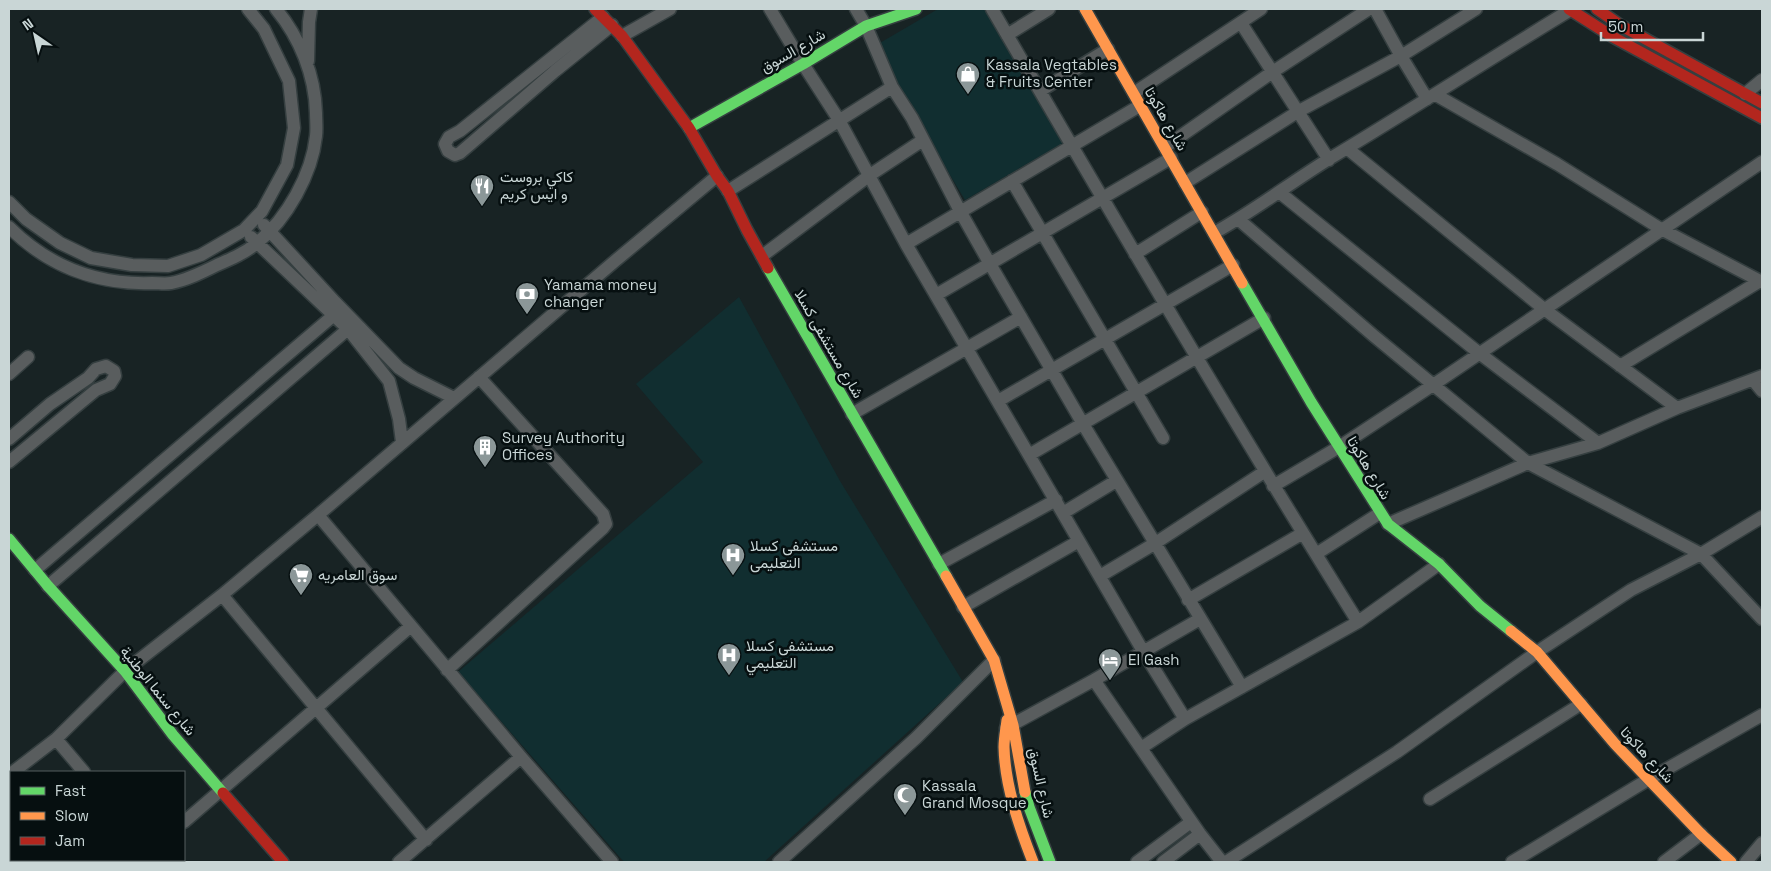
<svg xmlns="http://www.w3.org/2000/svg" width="1771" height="871" viewBox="0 0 1771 871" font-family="'Space Grotesk',Vazirmatn,sans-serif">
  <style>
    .built { fill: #112e30 }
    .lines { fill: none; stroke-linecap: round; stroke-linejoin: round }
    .street-casing { stroke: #353f40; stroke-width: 15 }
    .fast-casing { stroke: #353f40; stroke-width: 14 }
    .slow-casing { stroke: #353f40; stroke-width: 14 }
    .jam-casing { stroke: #353f40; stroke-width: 14 }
    .street { stroke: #595d5e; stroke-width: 12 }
    .fast { stroke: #63d668; stroke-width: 11 }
    .slow { stroke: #ff974d; stroke-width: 11 }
    .jam { stroke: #b3261e; stroke-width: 11 }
    .labels { text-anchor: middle; stroke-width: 5; stroke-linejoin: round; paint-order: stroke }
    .street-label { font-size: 15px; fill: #c9d6d6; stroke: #060f10 }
    .poi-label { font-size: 15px; fill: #c9d6d6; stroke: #060f10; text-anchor: start }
  </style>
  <rect width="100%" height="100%" fill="#182324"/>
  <path class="built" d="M938,9H986L1063,143L965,200L873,47Z
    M739,297L840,481L963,682L764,862H624L458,672L703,462L636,384Z"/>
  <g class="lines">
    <g class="street-casing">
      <path id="street" d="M770,9L803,64L839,120L906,244L1143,651L1185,719
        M856,9L866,26L892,87L912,118L960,211L990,264L1083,424L1242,687
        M992,9C1112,215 1232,420 1358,622
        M1375,9L1401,56L1427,99
        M603,17L460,131L449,137L445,144L448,151L455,155L460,153L555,71L612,25
        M1241,23L1329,160
        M1007,35L1049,9
        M622,36L670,9
        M308,61L309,22L311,9
        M1040,91L1108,49
        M1134,93L1261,9
        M1745,94L1762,80
        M1436,95L1557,164L1661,229L1762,282
        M1165,147L1274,71L1369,9
        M1348,149L1544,309L1677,408
        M1012,181L1163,438
        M1185,183L1299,111L1401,56L1476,9
        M728,191L892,87
        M1279,192L1479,353L1598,443
        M9,202L26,219L60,243L91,258L132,265L168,266L201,255L244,230L262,211L287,165L294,128L289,81L264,29L248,9
        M1238,219L1374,336L1528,463L1701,554L1762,619
        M264,225L335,302L399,368L414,378L454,398
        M9,227C48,266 97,285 152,283C159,283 165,284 171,283C187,280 203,272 217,265C231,259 245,253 257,243C287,219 312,174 316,136C317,129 316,121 316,113C315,75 300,38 276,9
        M1214,233C1254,211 1290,183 1329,159C1411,110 1491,58 1572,9
        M251,237L348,329L389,381L399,419L402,442
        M906,244L1141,105
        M1135,254L1202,212
        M762,256L870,175L923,140
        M936,295L1171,158
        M1620,366L1760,281
        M9,374L28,357
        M1753,380L1762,391
        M998,401L1233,265
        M852,414L1021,317
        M9,439L50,404L88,378L96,369L106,366L114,371L115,376L110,384L96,390L9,462
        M1029,455L1264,318
        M1273,486L1339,447L1433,385L1762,162
        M1063,513L1116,481
        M318,515L521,757L612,862
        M1388,524L1528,463L1598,443L1677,408L1762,376
        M1316,554L1380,513
        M939,564L1056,500
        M35,570L334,315
        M1100,576L1154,544L1264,472
        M48,586L348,329
        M222,595L426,840
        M1188,600L1303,533
        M963,607L1079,541
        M447,670L603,528L606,524L603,514L479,377
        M1094,680L1200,834L1222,862
        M1006,728L1094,680L1200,619
        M56,739L84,772
        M1141,748L1185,719L1358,622L1439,564
        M13,772L56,739L125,671L222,595L318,515L615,261L717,176
        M1430,799L1581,704
        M184,822L411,626
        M159,860L161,862
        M137,862L140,860
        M399,862L521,757
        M779,862L916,738L994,660
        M1137,862L1191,822
        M1163,862L1200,834
        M1226,862L1397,752L1537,652L1631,590L1701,554L1762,517
        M1512,862L1649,779L1762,715
        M1664,862L1701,834
        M1746,862L1762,843"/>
    </g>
    <g class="fast-casing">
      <path id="fast" d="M689,128L803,64L866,26L916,9
        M768,268L946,576
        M1242,283L1311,402L1388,524L1439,564L1480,606L1511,631
        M9,539L48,586L125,671L173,735L223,793
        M1025,792L1029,807L1050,862"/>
    </g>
    <g class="slow-casing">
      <path id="slow" d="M1085,9L1242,283
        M946,576L994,660L1013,725L1025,792
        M1511,631L1537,652L1615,744L1701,834L1731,862
        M1007,720C1006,729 1004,738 1004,747C1005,786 1019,826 1033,862"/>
    </g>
    <g class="jam-casing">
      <path id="jam" d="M595,9L622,36L689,128L717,176L728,191L747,230L768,268
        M1569,9L1613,37L1762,118
        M1597,9L1620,25L1762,103
        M223,793L283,862"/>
    </g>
    <use href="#street" class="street"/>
    <use href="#fast" class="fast"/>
    <use href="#slow" class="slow"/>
    <use href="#jam" class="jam"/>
  </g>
  <defs>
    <g id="shop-pin" transform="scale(1.25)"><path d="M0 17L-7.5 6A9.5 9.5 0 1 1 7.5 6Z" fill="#8b9798" stroke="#060f10"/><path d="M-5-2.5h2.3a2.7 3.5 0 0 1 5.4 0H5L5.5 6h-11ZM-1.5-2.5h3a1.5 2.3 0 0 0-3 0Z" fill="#fff"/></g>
    <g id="restaurant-pin" transform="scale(1.25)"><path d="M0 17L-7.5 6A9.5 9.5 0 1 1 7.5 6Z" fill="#8b9798" stroke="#060f10"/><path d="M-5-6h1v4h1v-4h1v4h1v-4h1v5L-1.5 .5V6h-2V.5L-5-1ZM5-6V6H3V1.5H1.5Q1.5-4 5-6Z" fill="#fff"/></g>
    <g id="bank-pin" transform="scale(1.25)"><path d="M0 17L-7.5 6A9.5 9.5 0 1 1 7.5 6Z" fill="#8b9798" stroke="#060f10"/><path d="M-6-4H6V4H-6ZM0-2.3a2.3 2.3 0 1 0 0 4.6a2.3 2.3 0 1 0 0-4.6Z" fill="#fff"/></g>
    <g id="building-pin" transform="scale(1.25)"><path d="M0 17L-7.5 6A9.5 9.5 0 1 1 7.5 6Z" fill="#8b9798" stroke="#060f10"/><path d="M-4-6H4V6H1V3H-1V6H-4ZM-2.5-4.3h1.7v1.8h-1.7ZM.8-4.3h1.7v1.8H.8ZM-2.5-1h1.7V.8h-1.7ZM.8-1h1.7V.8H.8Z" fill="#fff"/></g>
    <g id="hospital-pin" transform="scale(1.25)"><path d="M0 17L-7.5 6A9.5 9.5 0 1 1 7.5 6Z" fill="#8b9798" stroke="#060f10"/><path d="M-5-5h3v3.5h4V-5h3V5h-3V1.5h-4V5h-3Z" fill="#fff"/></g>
    <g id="supermarket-pin" transform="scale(1.25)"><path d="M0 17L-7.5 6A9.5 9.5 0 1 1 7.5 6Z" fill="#8b9798" stroke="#060f10"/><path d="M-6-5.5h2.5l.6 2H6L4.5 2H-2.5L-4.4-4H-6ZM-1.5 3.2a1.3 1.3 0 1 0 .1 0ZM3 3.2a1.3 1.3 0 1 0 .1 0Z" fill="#fff"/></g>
    <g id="hotel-pin" transform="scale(1.25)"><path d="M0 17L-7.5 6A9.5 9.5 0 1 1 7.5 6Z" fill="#8b9798" stroke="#060f10"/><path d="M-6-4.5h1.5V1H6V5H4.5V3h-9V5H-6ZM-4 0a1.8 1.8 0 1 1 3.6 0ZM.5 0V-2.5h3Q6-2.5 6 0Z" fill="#fff"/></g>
    <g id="mosque-pin" transform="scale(1.25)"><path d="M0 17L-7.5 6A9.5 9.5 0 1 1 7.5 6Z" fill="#8b9798" stroke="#060f10"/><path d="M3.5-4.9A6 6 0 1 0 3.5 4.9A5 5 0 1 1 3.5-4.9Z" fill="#fff"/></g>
  </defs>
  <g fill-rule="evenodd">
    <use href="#shop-pin" x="968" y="74"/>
    <use href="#restaurant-pin" x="482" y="186"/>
    <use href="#bank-pin" x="527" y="294"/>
    <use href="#building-pin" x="485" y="447"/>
    <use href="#hospital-pin" x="733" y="555"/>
    <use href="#supermarket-pin" x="301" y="575"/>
    <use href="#hospital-pin" x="729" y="655"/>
    <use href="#hotel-pin" x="1110" y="660"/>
    <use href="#mosque-pin" x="905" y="795"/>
  </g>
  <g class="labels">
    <g class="street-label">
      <text transform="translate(793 51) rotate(-30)" y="5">شارع السوق</text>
      <text transform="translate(1166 119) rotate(60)" y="5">شارع هاكوتا</text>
      <text transform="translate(829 344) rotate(60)" y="5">شارع مستشفى كسلا</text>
      <text transform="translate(1369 468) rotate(59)" y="5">شارع هاكوتا</text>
      <text transform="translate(158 691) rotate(51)" y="5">شارع سنما الوطنية</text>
      <text transform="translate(1647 755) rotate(47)" y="5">شارع هاكوتا</text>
      <text transform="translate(1041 783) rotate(77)" y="5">شارع السوق</text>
    </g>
    <g class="poi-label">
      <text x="986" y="70">Kassala Vegtables<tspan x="986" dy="17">&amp; Fruits Center</tspan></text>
      <text x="500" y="182">كاكي بروست<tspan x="500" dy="17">و ايس كريم</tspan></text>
      <text x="544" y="290">Yamama money<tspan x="544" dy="17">changer</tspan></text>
      <text x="502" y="443">Survey Authority<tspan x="502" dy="17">Offices</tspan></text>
      <text x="750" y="551">مستشفى كسلا<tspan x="750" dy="17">التعليمى</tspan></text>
      <text x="318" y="580">سوق العامريه</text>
      <text x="746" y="651">مستشفى كسلا<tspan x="746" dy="17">التعليمي</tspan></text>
      <text x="1128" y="665">El Gash</text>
      <text x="922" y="791">Kassala<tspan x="922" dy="17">Grand Mosque</tspan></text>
    </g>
  </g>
  <rect width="1771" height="871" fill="none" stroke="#c9d6d6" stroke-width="20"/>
  <rect x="10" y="771" width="175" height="90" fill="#060f10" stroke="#545f5f"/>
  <rect x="20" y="787" width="25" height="8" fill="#63d668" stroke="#545f5f"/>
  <text x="55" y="796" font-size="15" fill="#c9d6d6">Fast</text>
  <rect x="20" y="812" width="25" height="8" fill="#ff974d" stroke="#545f5f"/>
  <text x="55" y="821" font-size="15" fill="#c9d6d6">Slow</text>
  <rect x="20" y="837" width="25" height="8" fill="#b3261e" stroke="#545f5f"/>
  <text x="55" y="846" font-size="15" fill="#c9d6d6">Jam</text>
  <g transform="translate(35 35) rotate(326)" stroke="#060f10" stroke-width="4" paint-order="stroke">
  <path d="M0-4L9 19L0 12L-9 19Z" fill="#c9d6d6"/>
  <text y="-8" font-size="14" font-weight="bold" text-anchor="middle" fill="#c9d6d6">N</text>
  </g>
  <path d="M1601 32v8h102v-8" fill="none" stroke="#c9d6d6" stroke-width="2.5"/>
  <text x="1608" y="32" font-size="15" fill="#c9d6d6" stroke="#060f10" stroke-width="4" paint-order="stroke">50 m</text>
</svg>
